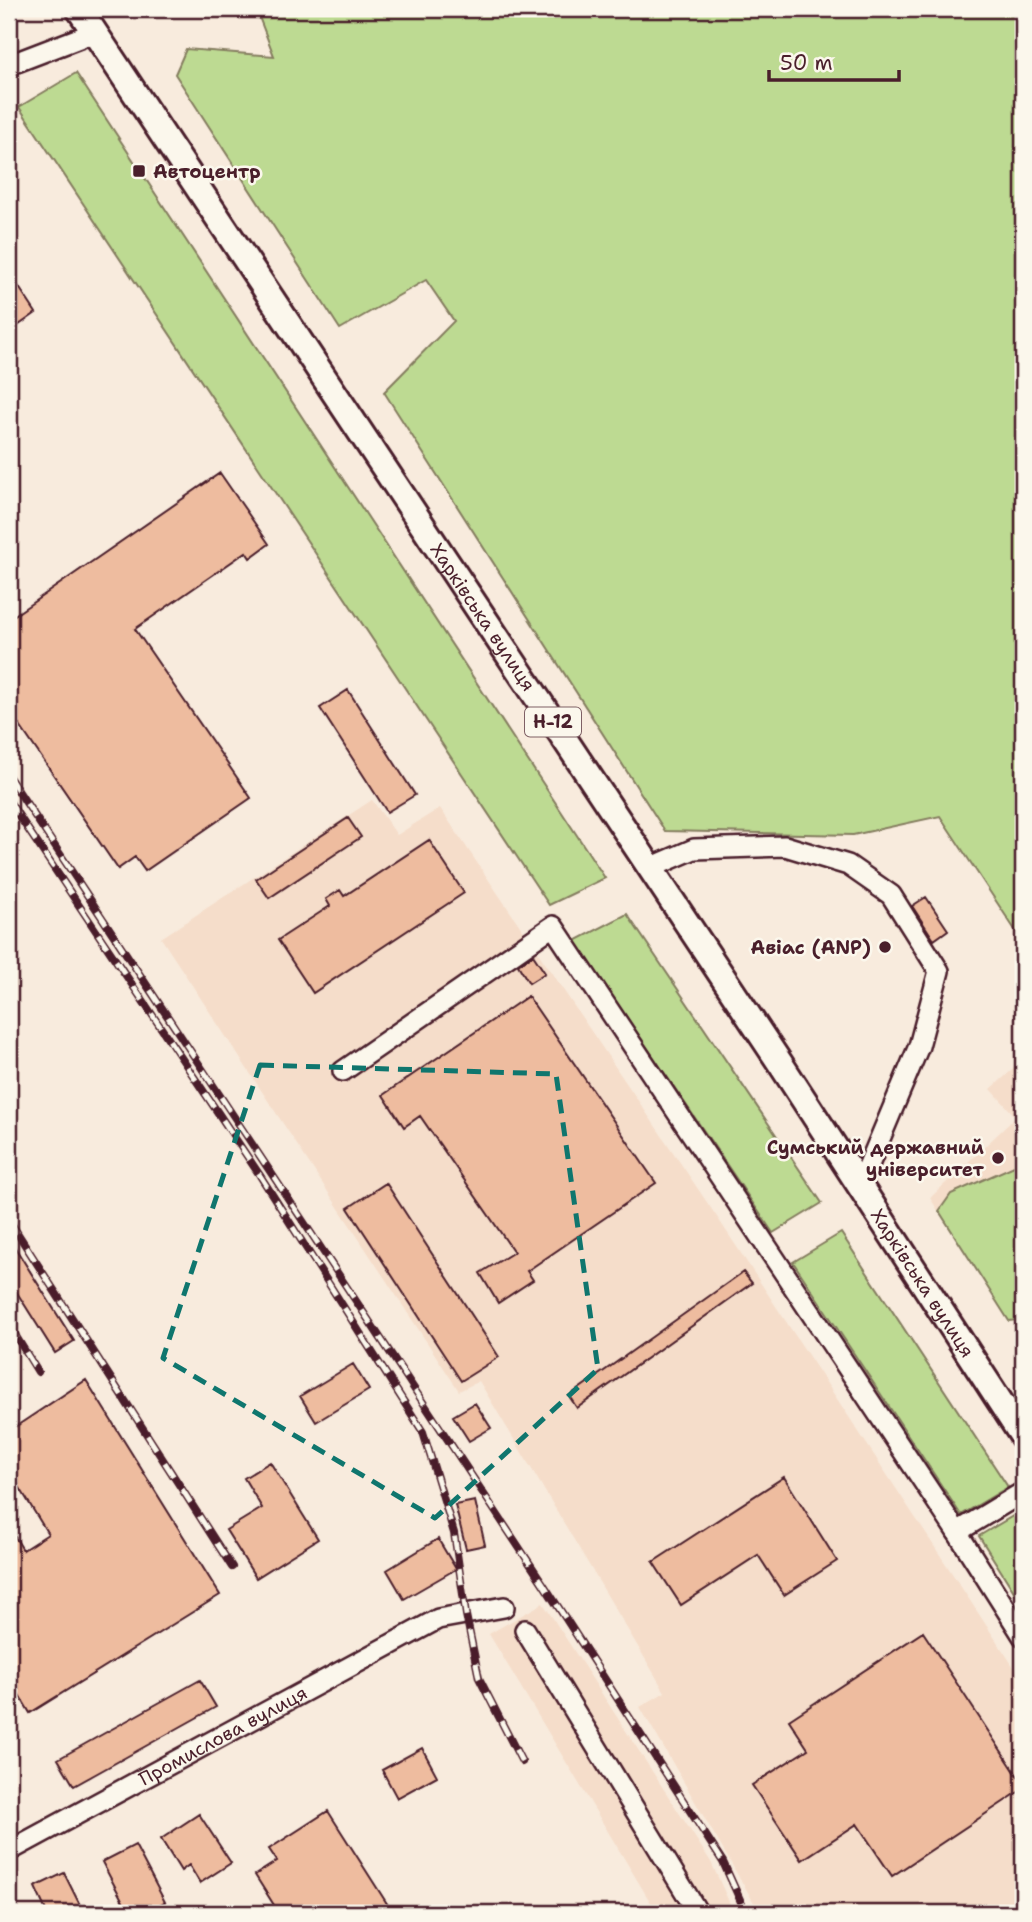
<svg xmlns="http://www.w3.org/2000/svg" width="1032" height="1922" viewBox="0 0 1032 1922" font-family="'Shantell Sans',sans-serif">
  <style>
    .built { fill: #f5ddca }
    .green { fill: #bdda92; stroke: #847c5e; stroke-width: 2 }
    .building { fill: #eebc9f; stroke: #4a1f2b; stroke-width: 2 }
    .lines { fill: none; stroke-linecap: round; stroke-linejoin: round }
    .minor-casing { stroke: #4a1f2b; stroke-width: 24 }
    .major-casing { stroke: #4a1f2b; stroke-width: 30 }
    .minor { stroke: #fbf7ec; stroke-width: 19 }
    .major { stroke: #fbf7ec; stroke-width: 24 }
    .rail-casing { stroke: #4a1f2b; stroke-width: 8 }
    .rail { stroke: #fbf7ec; stroke-width: 5; stroke-dasharray: 16; stroke-linecap: butt }
    .marked { fill: none; stroke: #0f766e; stroke-width: 5; stroke-dasharray: 14 9; stroke-linejoin: round }
    .poi-dot { fill: #4a1f2b; stroke: #fbf7ec; stroke-width: 2.5 }
    .labels { text-anchor: middle; stroke-width: 5; stroke-linejoin: round; paint-order: stroke }
    .shield { fill: #fbf7ec; stroke: #7f6065; stroke-width: 2 }
    .shield-label { font-size: 18px; font-weight: bold; fill: #4a1f2b }
    .poi-label { font-size: 19px; font-weight: bold; fill: #4a1f2b; stroke: #fbf7ec; text-anchor: end }
    .street-label { font-size: 19px; fill: #4a1f2b; stroke: #fbf7ec }
  </style>
  <rect width="100%" height="100%" fill="#f8ebdd"/>
  <filter id="ink" filterUnits="userSpaceOnUse"><feTurbulence type="fractalNoise" baseFrequency=".0143" numOctaves="2"/><feDisplacementMap in="SourceGraphic" scale="14" xChannelSelector="R" yChannelSelector="G"/><feConvolveMatrix kernelMatrix="1 2 1 2 8 2 1 2 1" color-interpolation-filters="sRGB"/></filter>
  <g filter="url(#ink)">
    <path class="built" d="M372,800L397,835L440,808L721,1223L1023,1681V1913H760L640,1707L665,1692L479,1381L459,1391L161,938Z
      M1023,1060V1329L1017,1320L1009,1321L930,1198L1016,1117L991,1089Z
      M543,1603L711,1862L734,1913H657L489,1634Z"/>
    <path class="green" d="M256,9H1023V942L940,816L853,835L665,831L384,392L454,321L426,280L340,329L175,74L186,49L274,56Z
      M76,73L605,878L549,905L19,107Z
      M627,914L822,1203L773,1233L575,941Z
      M1023,1162V1329L1017,1320L1009,1321L939,1211L951,1194Z
      M841,1233L1008,1487L961,1515L793,1262Z
      M1023,1510V1606L979,1536Z"/>
    <path class="building" d="M9,272L36,313L9,332Z
      M220,473L269,544L250,558L246,552L135,629L251,798L145,871L135,857L118,869L9,710V619Z
      M348,690L415,795L387,812L320,708Z
      M348,818L361,837L269,898L256,879Z
      M429,840L464,893L313,993L278,940L330,906L326,899L340,890L344,896Z
      M926,897L948,930L934,940L912,906Z
      M533,955L545,973L529,983L518,965Z
      M528,996L656,1183L527,1271L533,1280L498,1303L480,1273L514,1252L420,1116L404,1127L383,1095Z
      M386,1183L499,1357L461,1381L348,1208Z
      M9,1238L74,1341L55,1353L9,1280Z
      M743,1272L752,1283L577,1408L569,1396Z
      M353,1364L369,1390L316,1422L300,1396Z
      M86,1380L220,1595L30,1713L9,1678V1527L23,1550L48,1534L9,1470V1431Z
      M475,1403L491,1428L469,1441L453,1416Z
      M270,1462L318,1539L256,1578L226,1530L262,1508L244,1478Z
      M784,1477L837,1561L784,1595L758,1555L681,1605L653,1562Z
      M475,1501L485,1545L466,1549L455,1505Z
      M438,1539L456,1569L404,1599L387,1570Z
      M923,1632L1023,1784V1789L892,1876L857,1824L802,1860L752,1785L808,1749L789,1720Z
      M200,1680L216,1707L74,1786L58,1759Z
      M422,1748L437,1776L397,1798L382,1770Z
      M328,1811L393,1913H279L255,1875L277,1861L269,1849Z
      M199,1814L231,1863L200,1883L189,1865L181,1871L161,1839Z
      M135,1845L165,1902L142,1913H129L102,1862Z
      M64,1873L84,1913H47L35,1887Z"/>
    <g class="lines">
      <g class="minor-casing">
        <g id="minor">
          <path d="M9,65L95,32"/>
          <path d="M650,868L694,849L785,846L848,865L891,895L939,971L919,1046L860,1186"/>
          <path d="M343,1071L553,926L957,1532"/>
          <path d="M1023,1492L957,1532L1023,1636"/>
          <path d="M525,1630L698,1913"/>
          <path id="s1" d="M9,1851L438,1619L504,1607"/>
        </g>
      </g>
      <g class="major-casing">
        <g id="major">
          <path id="s2" d="M79,9L780,1063L1023,1437"/>
        </g>
      </g>
      <use href="#minor" class="minor"/>
      <use href="#major" class="major"/>
      <g class="rail-casing">
        <path id="rail" d="M9,777L544,1585L723,1862L746,1913
          M9,801L259,1174L423,1432L454,1533L466,1615L479,1678L522,1762
          M9,1220L232,1567
          M9,1325L38,1372"/>
      </g>
      <use href="#rail" class="rail"/>
    </g>
  </g>
  <path class="marked" d="M260,1065L556,1074L598,1369L435,1518L163,1358Z"/>
  <g class="poi-dot">
    <rect x="132" y="164" width="14" height="14" rx="3.5"/>
    <circle cx="885" cy="947" r="7"/>
    <circle cx="998" cy="1158" r="7"/>
  </g>
  <g class="labels">
    <rect class="shield" x="525" y="707.5" width="56" height="29" rx="5"/>
    <g class="shield-label">
      <text x="553" y="728">Н-12</text>
    </g>
    <g class="poi-label">
      <text x="153" y="178" text-anchor="start">Автоцентр</text>
      <text x="871" y="954">Авіас (ANP)</text>
      <text x="984" y="1154">Сумський державний<tspan x="984" dy="22">університет</tspan></text>
    </g>
    <g class="street-label">
      <text dy="7" stroke="none"><textPath href="#s2" startOffset="730">Харківська вулиця</textPath></text>
      <text dy="7" stroke="none"><textPath href="#s2" startOffset="1528">Харківська вулиця</textPath></text>
      <text dy="7" stroke="none"><textPath href="#s1" startOffset="243">Промислова вулиця</textPath></text>
    </g>
  </g>
  <rect width="1032" height="1922" fill="none" stroke="#fbf7ec" stroke-width="35"/>
  <rect x="18" y="18" width="997" height="1887" fill="none" stroke="#4a1f2b" stroke-width="2.5" filter="url(#ink)"/>
  <path d="M769 70v10h130v-10" fill="none" stroke="#4a1f2b" stroke-width="3.5"/>
  <text x="780" y="70" font-size="21" fill="#4a1f2b" stroke="#fbf7ec" stroke-width="5" paint-order="stroke">50 m</text>
</svg>
